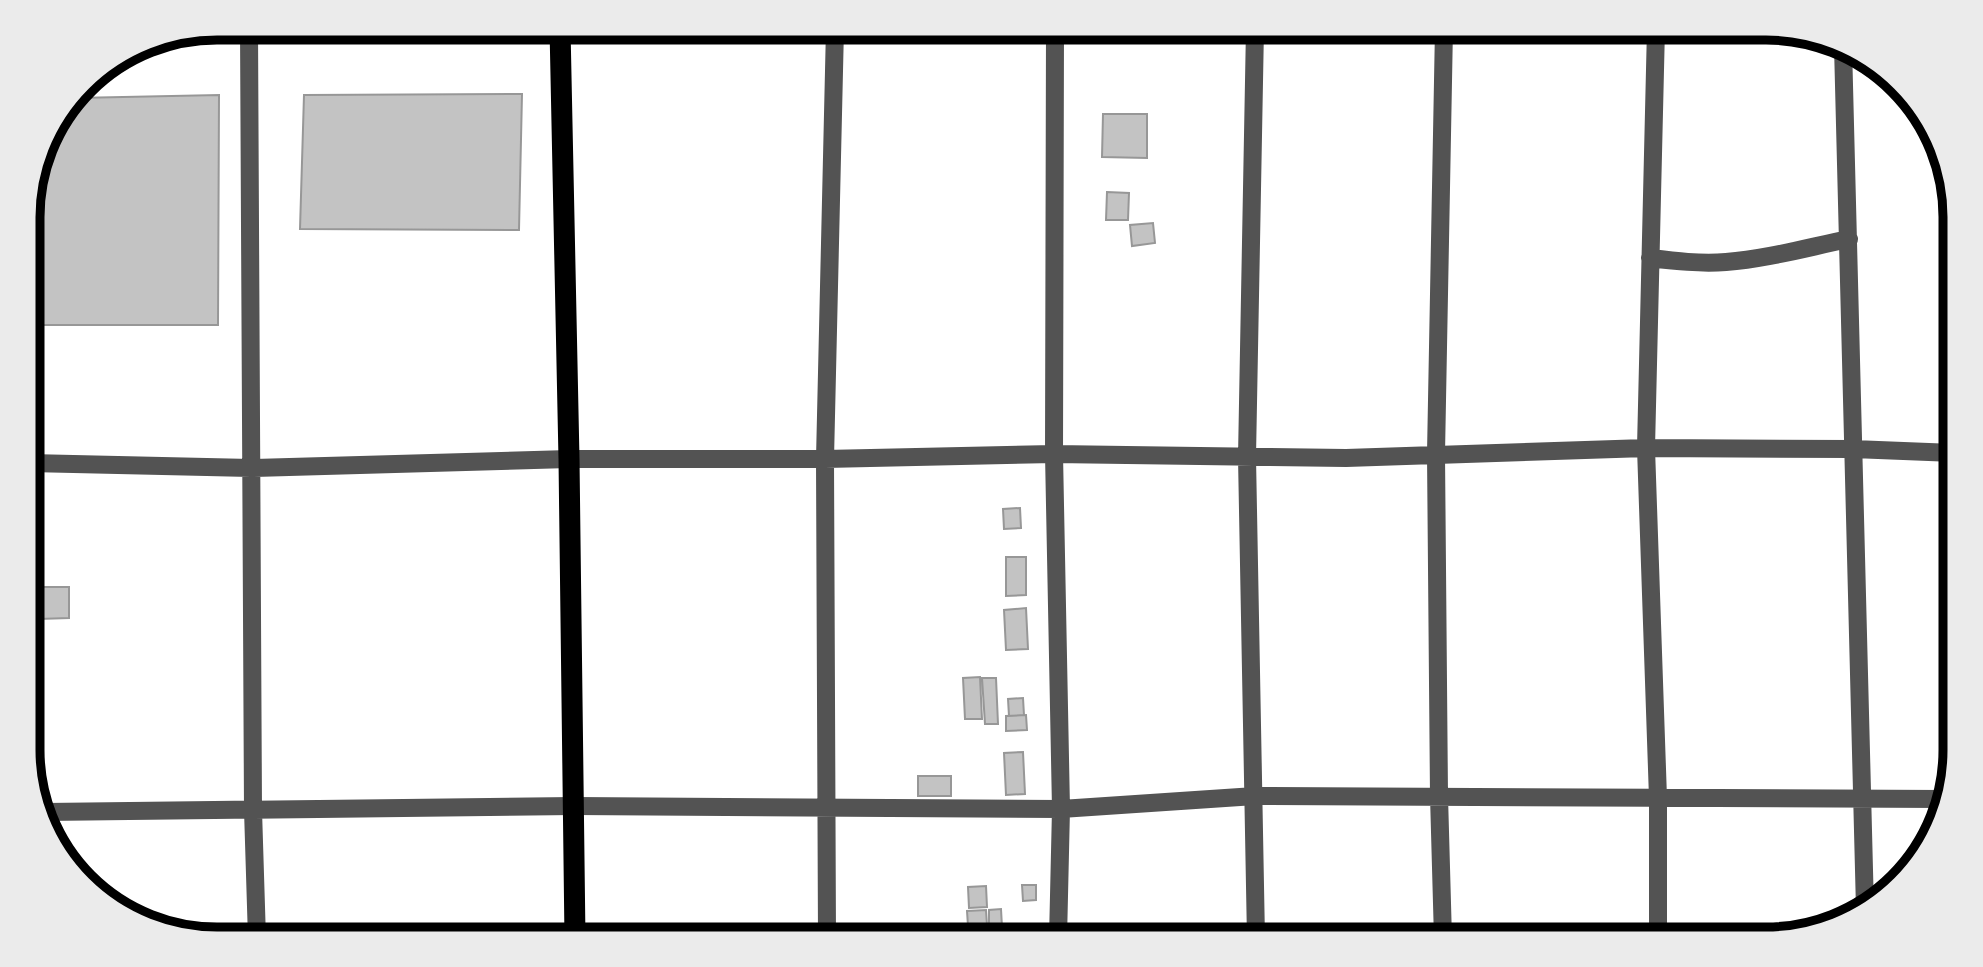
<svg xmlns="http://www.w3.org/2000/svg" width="1983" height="967" viewBox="0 0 1983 967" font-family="'IBM Plex Sans',sans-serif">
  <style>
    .building { fill: #c3c3c3; stroke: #979797; stroke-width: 2 }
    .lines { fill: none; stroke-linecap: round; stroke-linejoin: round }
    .minor { stroke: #535353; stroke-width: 18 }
    .highway { stroke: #000; stroke-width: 21 }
    .rim { fill: none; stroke: #000; stroke-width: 9 }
  </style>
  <rect width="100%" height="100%" fill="#fff"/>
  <path class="building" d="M522,94L519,230L300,229L304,95Z
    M219,95L218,325H29L28,205L48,133L75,98Z
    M1103,114H1147V158L1102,157Z
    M1107,192L1129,193L1128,220H1106Z
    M1153,223L1155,243L1132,246L1130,225Z
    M1020,508L1021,528L1004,529L1003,509Z
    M1006,557H1026V595L1006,596Z
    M39,587H69V618L39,619Z
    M1026,608L1028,649L1006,650L1004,610Z
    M980,677L982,719H965L963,678Z
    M982,678H996L998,724H985Z
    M1023,698L1024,715L1009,716L1008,699Z
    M1026,715L1027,730L1006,731V716Z
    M1023,752L1025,794L1006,795L1004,753Z
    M918,776H951V796H918Z
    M1022,885H1036V900L1023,901Z
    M986,886L987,907L969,908L968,887Z
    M1001,909L1002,927H989V910Z
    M986,910L987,925L968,926L967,911Z
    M1000,928V939H988V929Z"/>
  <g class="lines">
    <path class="minor" d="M249,28L253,810L257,939
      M1055,28L1054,454L1061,809L1058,939
      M1255,28L1247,457L1256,939
      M1656,28L1646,448L1658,798V939
      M1843,46L1865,909
      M1650,258C1675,261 1700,264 1726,262C1767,259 1809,247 1849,239
      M29,463L251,468L569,459H825L1054,454L1346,458L1646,448L1853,449L1954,453
      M45,812L574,806L1061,809L1255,796L1944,799
      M827,939L825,459L835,28
      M1443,939L1439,796L1436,454L1444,28"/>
    <path class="highway" d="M560,28L569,459L575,939"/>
  </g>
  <path d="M0 0H1983V967H0ZM217 40H1766A177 177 0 0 1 1943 217V750A177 177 0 0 1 1766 927H217A177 177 0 0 1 40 750V217A177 177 0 0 1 217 40Z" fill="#ebebeb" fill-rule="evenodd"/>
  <path class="rim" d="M217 40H1766A177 177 0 0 1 1943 217V750A177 177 0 0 1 1766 927H217A177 177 0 0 1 40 750V217A177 177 0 0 1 217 40Z"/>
</svg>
